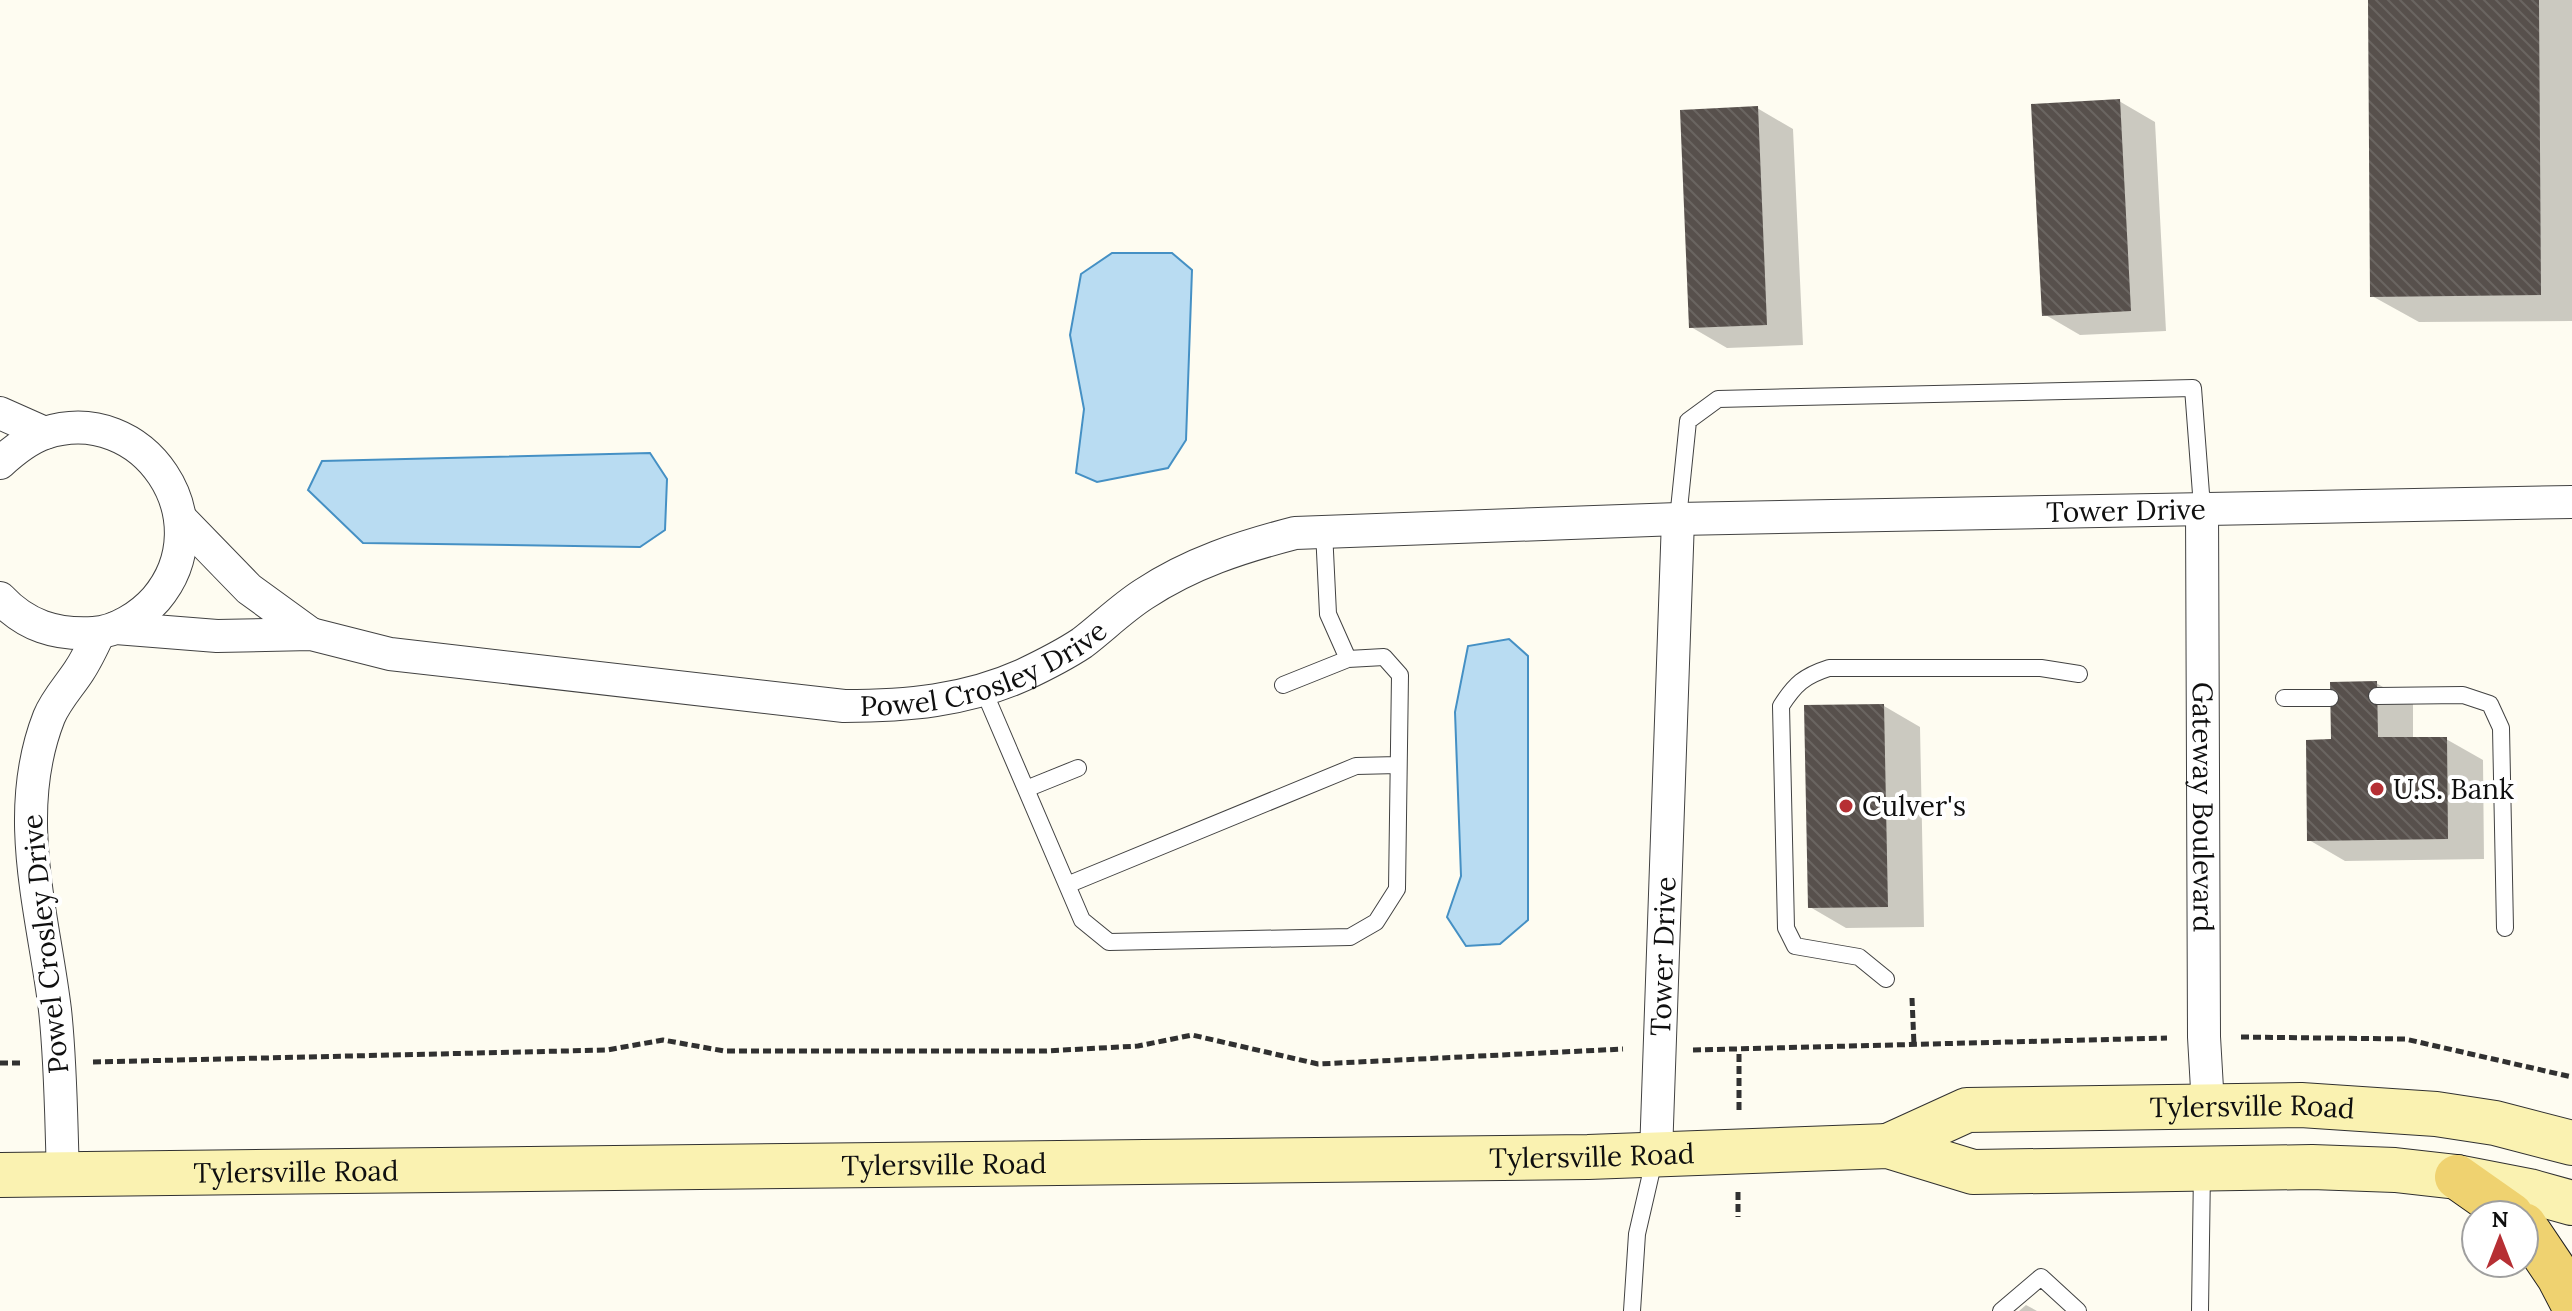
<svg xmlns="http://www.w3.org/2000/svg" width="2572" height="1311" viewBox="0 0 2572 1311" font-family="Lora,serif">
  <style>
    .water { fill: #b9dcf2; stroke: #4590c4; stroke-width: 2 }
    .shadow { fill: #0003 }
    .building { fill: url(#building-back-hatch) }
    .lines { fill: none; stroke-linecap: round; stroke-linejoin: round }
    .lane-casing { stroke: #424242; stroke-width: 18 }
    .street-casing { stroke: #424242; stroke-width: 34 }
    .secondary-casing { stroke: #313131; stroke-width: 46 }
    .primary-casing { stroke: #202020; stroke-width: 46 }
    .path { stroke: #313131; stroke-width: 5; stroke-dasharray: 8 4; stroke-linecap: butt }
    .lane { stroke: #fff; stroke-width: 16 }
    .street { stroke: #fff; stroke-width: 32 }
    .secondary { stroke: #faf2b1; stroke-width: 44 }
    .primary { stroke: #efd270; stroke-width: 44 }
    .poi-dot { fill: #b62f34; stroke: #fff; stroke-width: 3 }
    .labels { text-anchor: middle; stroke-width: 8; stroke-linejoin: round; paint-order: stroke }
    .street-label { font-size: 28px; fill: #0f0f0f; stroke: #fff }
    .poi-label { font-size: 28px; fill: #0f0f0f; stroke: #fff; text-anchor: start }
  </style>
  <defs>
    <pattern id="building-back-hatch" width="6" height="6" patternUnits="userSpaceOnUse" patternTransform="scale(2)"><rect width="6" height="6" fill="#57504c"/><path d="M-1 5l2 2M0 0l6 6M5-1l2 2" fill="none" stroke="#6a6561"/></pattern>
  </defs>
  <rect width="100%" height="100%" fill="#fefcf1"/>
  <path class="water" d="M1112,253H1172L1192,270L1186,440L1168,468L1097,482L1076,473L1084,409L1070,335L1081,274Z
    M650,453L667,479L665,530L640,547L363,543L308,490L322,461Z
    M1509,639L1528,656V920L1500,944L1466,946L1447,917L1461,876L1455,712L1468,646Z"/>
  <path class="shadow" d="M2370,0H2572V321L2419,322L2372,296Z
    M2119,101L2155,122L2166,331L2080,335L2044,314Z
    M1757,108L1793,129L1803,345L1727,348L1691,327Z
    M2376,683L2413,704V739H2446L2483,760L2484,859L2345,861L2309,840L2333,741Z
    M1884,706L1920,727L1924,927L1846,928L1810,907Z
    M2026,1305L2037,1311H2019Z"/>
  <path class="building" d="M2368,0H2539L2541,295L2370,297Z
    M2120,99L2131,311L2042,316L2031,104Z
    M1758,106L1767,325L1689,328L1680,110Z
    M2377,681L2378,737H2447L2448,839L2307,841L2306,740L2331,739L2330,682Z
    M1884,704L1888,907L1808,908L1804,705Z"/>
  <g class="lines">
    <g class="lane-casing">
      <path id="lane" d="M1678,519L1688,421L1718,399L2193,388L2202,507
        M1324,531L1328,614L1348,659
        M983,689L1082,920L1109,942L1350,937L1376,922L1397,889L1400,675L1384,657L1348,659L1283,685
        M2377,696L2463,695L2490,704L2501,728L2505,928
        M2284,698H2330
        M1026,789L1078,768
        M1067,885L1356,766L1398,765
        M1886,979L1859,957L1795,946L1786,928L1781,706C1795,684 1804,676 1829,668H2041L2079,674
        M1632,1311L1637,1234L1655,1156
        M2001,1311L2041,1277L2078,1311
        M2200,1311L2202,1170"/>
    </g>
    <g class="street-casing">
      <g id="street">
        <path d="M0,413L45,433"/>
        <path d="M0,463C13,451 28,439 45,433C144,401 223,520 156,599C141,616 116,632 93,633C56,635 26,626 0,598"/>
        <path id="s1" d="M2202,507L2204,1037L2208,1106"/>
        <path d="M181,519L249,589L311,634"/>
        <path id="s2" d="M116,628L217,636L311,634L390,654L844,706C906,706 965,701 1023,675C1042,666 1064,655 1082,643C1103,627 1122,608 1144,594C1191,563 1241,547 1295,533L1678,519L2572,502"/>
        <path id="s3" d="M1656,1154L1678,519"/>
        <path d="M63,1174C61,1120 61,1065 55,1010C43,912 11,814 49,717C56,700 70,685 79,671C87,659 93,646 99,633"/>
      </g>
    </g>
    <g class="secondary-casing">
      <g id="secondary">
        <path id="s4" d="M1888,1146L1967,1110L2301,1105L2436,1114L2495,1123L2572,1143"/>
        <path id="s5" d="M0,1175L1588,1157L1888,1146L1973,1172L2312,1167L2395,1170L2457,1177L2529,1191L2572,1203"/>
      </g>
    </g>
    <g class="primary-casing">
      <path id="primary" d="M2457,1177L2511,1215
        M2524,1225L2559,1277L2572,1302"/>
    </g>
    <path class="path" d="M1912,998L1914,1045
      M2241,1037L2405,1039L2572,1077
      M1693,1050L2167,1038
      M93,1062L607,1050L663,1040L724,1051H1045L1138,1046L1192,1035L1318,1064L1623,1049
      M0,1063H23
      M1739,1110V1051
      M1738,1192V1217"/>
    <use href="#lane" class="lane"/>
    <use href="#street" class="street"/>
    <use href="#secondary" class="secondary"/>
    <use href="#primary" class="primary"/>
  </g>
  <g class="poi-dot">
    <circle cx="2377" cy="789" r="8"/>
    <circle cx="1846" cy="806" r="8"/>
  </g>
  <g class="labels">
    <g class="street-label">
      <text dy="10" stroke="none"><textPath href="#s2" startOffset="2058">Tower Drive</textPath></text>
      <text dy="10" stroke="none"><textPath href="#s2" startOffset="880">Powel Crosley Drive</textPath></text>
      <text dy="10" stroke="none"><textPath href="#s1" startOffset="300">Gateway Boulevard</textPath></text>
      <text transform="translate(45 944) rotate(-96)" y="10">Powel Crosley Drive</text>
      <text dy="10" stroke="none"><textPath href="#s3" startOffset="198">Tower Drive</textPath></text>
      <text dy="10" stroke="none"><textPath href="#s4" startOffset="372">Tylersville Road</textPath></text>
      <text dy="10" stroke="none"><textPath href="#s5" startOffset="1592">Tylersville Road</textPath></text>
      <text dy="10" stroke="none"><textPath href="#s5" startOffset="944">Tylersville Road</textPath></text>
      <text dy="10" stroke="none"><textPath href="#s5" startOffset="296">Tylersville Road</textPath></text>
    </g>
    <g class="poi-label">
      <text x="2393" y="799">U.S. Bank</text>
      <text x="1862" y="816">Culver's</text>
    </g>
  </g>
  <g transform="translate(2500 1239)"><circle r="38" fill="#ffffff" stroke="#9f9f9f" stroke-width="2"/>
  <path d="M0-6L14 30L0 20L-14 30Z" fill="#b62f34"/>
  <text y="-12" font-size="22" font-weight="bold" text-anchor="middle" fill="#0f0f0f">N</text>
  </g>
</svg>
